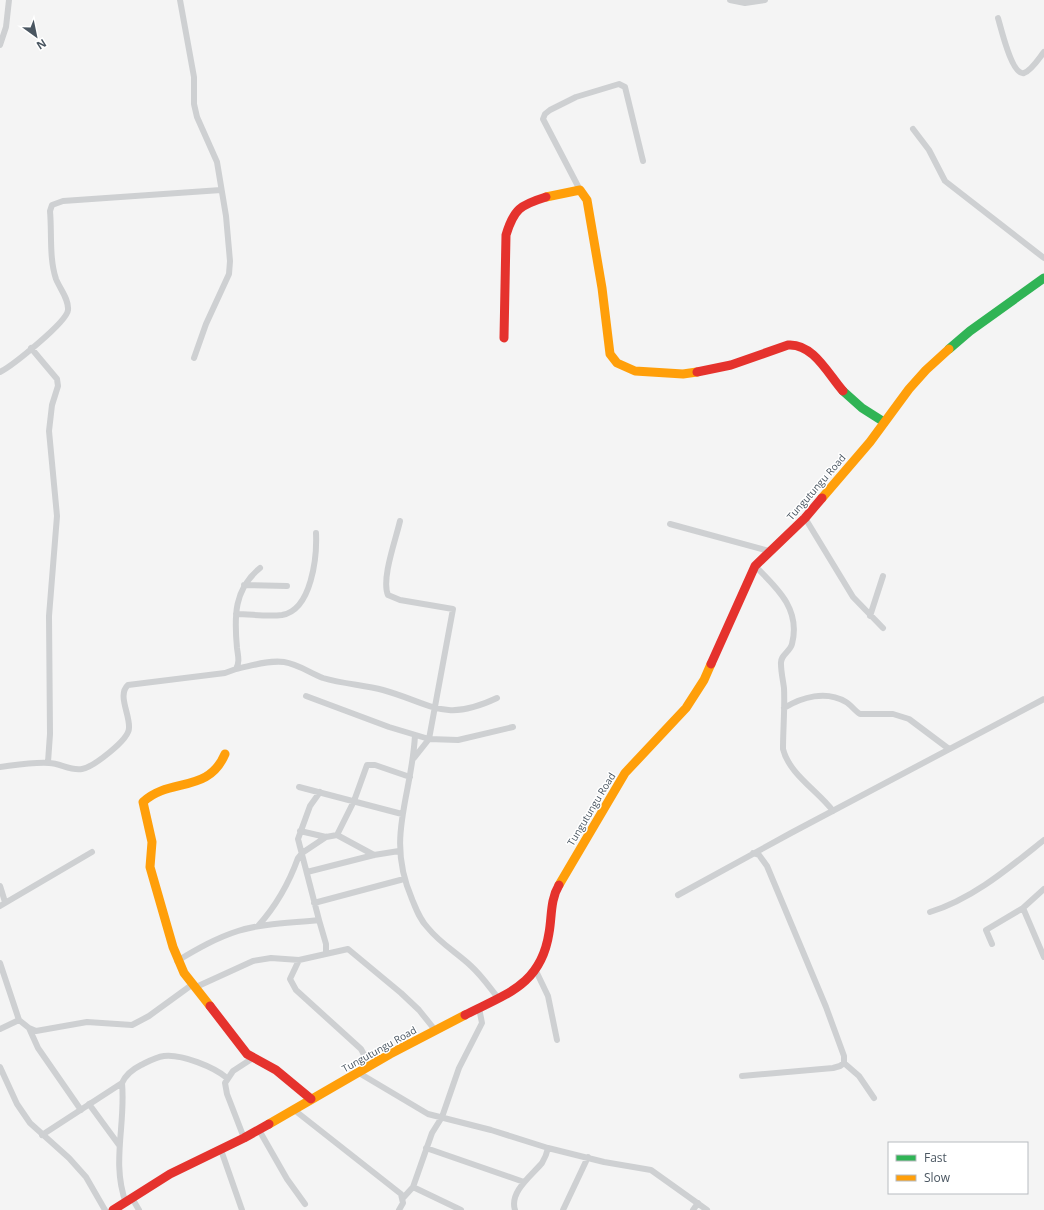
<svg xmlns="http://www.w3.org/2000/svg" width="1044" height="1210" viewBox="0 0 1044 1210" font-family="'Open Sans',sans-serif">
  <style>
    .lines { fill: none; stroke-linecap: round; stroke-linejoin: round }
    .street { stroke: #ced0d2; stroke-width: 6 }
    .fast { stroke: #30b455; stroke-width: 9 }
    .slow { stroke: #ff9f0a; stroke-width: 9 }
    .jam { stroke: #e5322d; stroke-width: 9 }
    .labels { text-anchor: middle; stroke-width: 3; stroke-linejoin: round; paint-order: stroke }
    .street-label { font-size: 10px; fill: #4a5661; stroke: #fff }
  </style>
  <rect width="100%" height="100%" fill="#f4f4f4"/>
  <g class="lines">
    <path class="street" d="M180,0L194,77V104L197,117L217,162L226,216L230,261L229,274L206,324L194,358
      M730,0L745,3L765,0
      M998,18C1001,28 1012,76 1024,73C1032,70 1039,58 1044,52
      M0,45L6,27L9,0
      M913,129L929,150L945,181L1044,258
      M580,190L543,119L545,114L550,110L576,97L619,84L625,87L643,161
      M31,348L57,379L58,386L52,405L49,431L57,516L49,616L50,734L48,762
      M0,372C12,366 67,322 68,310C69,299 60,289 56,279C49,258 52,233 50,211L52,205L63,201L221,190
      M805,518L853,597L883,628
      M400,521C396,539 381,579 388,595L400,600L453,609L429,739L414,758
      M670,524L769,551
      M755,566C777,588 801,609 792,644C790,652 780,655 781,664C781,672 783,680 784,688C785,708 783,729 783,749C789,774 818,791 833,811
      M244,585L287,586
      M236,614C251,614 267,617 282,615C312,610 317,556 316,533
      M870,616L883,576
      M236,669C251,666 268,660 284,662C298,664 310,673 323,678C343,684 364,685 383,690C433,704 444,723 497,698
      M306,696L389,727L429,739L458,740L513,727
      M784,708C802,697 826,690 846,702C851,705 855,711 860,714H893L909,719L949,749
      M415,735C412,797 385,837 412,899C416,909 420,920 428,928C440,943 457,953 471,966C482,976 490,988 499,999
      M0,767C16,765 33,762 49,763C60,763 70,771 82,769C93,767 129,740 129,728C130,714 117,695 128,685L225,673L236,669C240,662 238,656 237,648C234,616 234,589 260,568
      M299,787L402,814
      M300,831L326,837L337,835L354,801L367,765H375L410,777
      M337,835L374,855
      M307,872L374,855L399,851
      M0,886L5,902
      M1044,889L1023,908L1044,957
      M678,895L791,833L1044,699
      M314,903L404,879
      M0,906L92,852
      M930,912C973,899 1010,867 1044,840
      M319,920L326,944V954
      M258,926C276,906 289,883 298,858L302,853L326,837
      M992,944L986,930L1023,908
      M299,960L290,979L296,990L361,1049L370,1066
      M177,961C197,949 216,938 238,931C264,923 292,923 319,920L298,839L310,806L320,792
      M0,963L19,1020L0,1029
      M536,971L548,996L557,1040
      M196,987L253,961L271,958L299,960L348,949L401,993L419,1010L435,1030
      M19,1020L29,1028L36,1031L87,1022L132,1025L149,1016L193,984
      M29,1028L38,1048L81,1110
      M844,1063L859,1076L874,1098
      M0,1067L17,1104L30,1123L69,1158L86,1177L105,1210
      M359,1073L428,1114L491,1130L548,1148L604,1162L651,1170L707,1210
      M742,1076L833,1068L840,1066L844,1063V1056L826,1007L767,866L759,855L753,853
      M89,1104L119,1145
      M293,1109L401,1194L403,1203L399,1210
      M259,1130L287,1179L305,1204
      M42,1135L122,1083
      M244,1138L227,1094L225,1083L233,1071L253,1058
      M426,1148L524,1182
      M221,1150L242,1210
      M413,1187L461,1210
      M132,1198L139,1210
      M403,1198L413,1187L432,1133L442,1117L459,1068L482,1023L479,1008
      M126,1203C111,1163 126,1124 122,1083C126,1074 133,1069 141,1065C149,1061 156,1057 164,1056C182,1054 214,1067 227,1078
      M515,1210C509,1192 532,1175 542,1163C545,1158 547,1153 548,1148
      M563,1210L588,1157
      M693,1210L698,1203"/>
    <path class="fast" d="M949,349L970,331L1044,278
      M843,391L862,408L884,422"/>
    <path class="slow" d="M546,197L580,190L587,200L602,288L610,354L617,363L635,371L683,374L697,372
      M822,498L870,442L909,389L926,370L949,349
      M559,885L625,773L686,708L704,680L711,664
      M210,1006L184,973L173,947L150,867L152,842L143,802C170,777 208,794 225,754
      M269,1124L390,1054L465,1015"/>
    <path class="jam" d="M504,338L506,235C514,209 520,205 546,197
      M697,372L731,365L788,345C813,343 828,374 843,391
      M711,664L755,566L805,518L822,498
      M210,1006L247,1054L276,1070L311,1099
      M465,1015C506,994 541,985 549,933C552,917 550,900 559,885
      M113,1210L170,1174L244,1138L269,1124"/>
  </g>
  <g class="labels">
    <g class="street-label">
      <text transform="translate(816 487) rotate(-49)" y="4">Tungutungu Road</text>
      <text transform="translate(591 809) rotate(-59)" y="4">Tungutungu Road</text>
      <text transform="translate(379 1049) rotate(-29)" y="4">Tungutungu Road</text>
    </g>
  </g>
  <rect x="888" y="1142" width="140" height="52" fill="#ffffff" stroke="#b7bbc0"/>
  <rect x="896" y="1155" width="20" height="6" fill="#30b455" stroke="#b7bbc0"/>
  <text x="924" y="1162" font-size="12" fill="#4a5661">Fast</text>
  <rect x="896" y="1175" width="20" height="6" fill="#ff9f0a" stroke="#b7bbc0"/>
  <text x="924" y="1182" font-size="12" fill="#4a5661">Slow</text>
  <g transform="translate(36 36) rotate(147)" stroke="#ffffff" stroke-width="3" paint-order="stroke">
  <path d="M0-3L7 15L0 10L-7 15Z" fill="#4a5661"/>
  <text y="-6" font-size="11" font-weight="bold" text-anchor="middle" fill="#4a5661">N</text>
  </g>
</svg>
